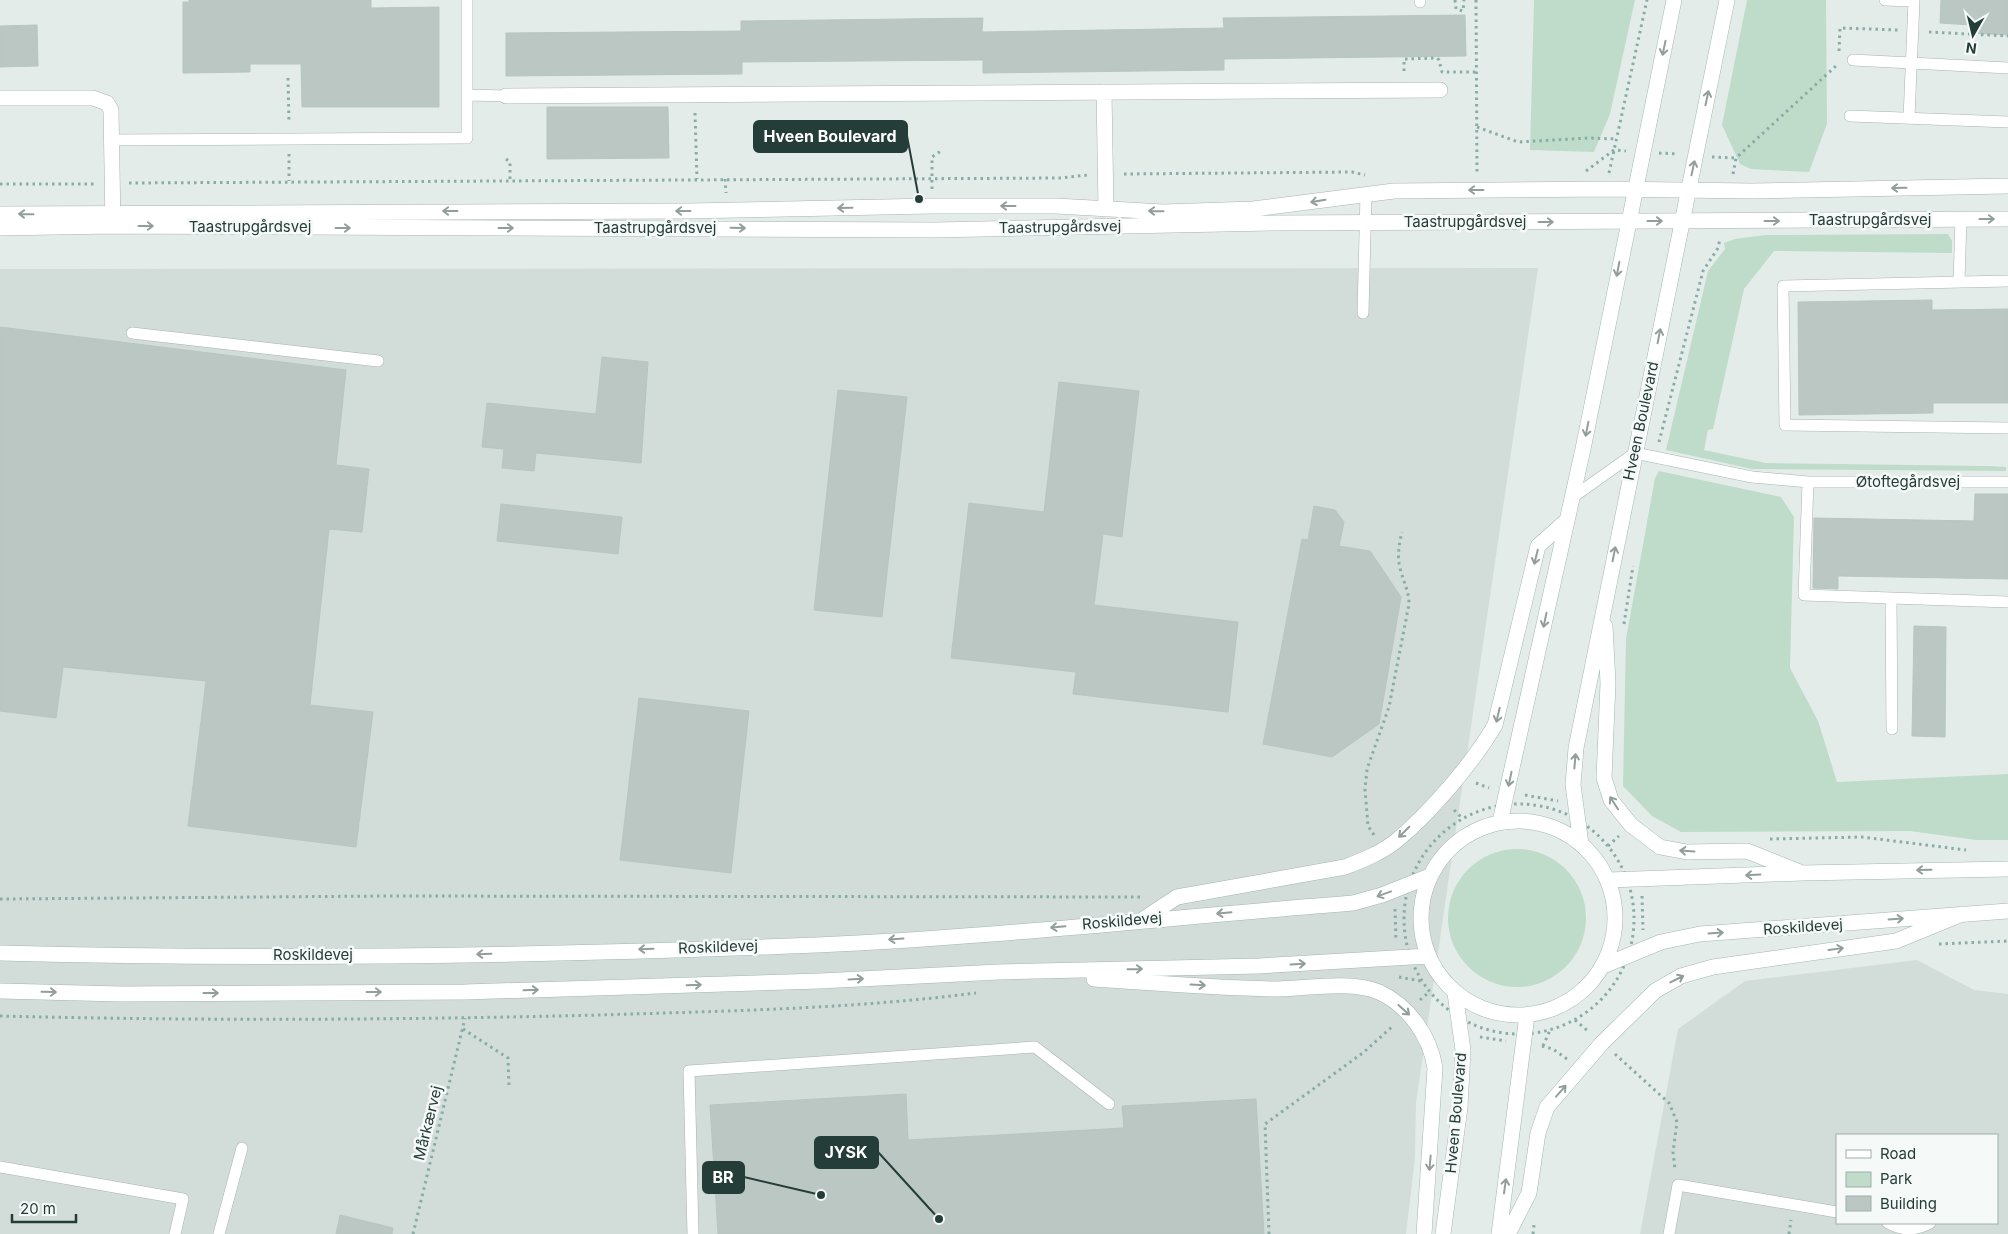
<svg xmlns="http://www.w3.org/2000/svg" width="2008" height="1234" viewBox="0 0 2008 1234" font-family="Inter,sans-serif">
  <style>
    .built { fill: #d2dcd9; fill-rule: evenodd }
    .green { fill: #bfdcca }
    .building { fill: #bac7c3; stroke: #b7c6c1 }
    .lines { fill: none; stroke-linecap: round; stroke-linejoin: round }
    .lane-casing { stroke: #a7b4b1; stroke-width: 12 }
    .street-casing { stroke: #a7b4b1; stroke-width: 16 }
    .secondary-casing { stroke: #a3b7b2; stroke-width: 16 }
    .path { stroke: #87ada6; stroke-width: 3; stroke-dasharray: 2.5 4; stroke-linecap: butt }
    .lane { stroke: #fff; stroke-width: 11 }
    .street { stroke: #fff; stroke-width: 15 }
    .secondary { stroke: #fff; stroke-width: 15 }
    .oneway { stroke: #929e9c }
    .labels { text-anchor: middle; stroke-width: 5; stroke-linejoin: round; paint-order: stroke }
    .street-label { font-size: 15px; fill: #253d39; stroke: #f5f9f7 }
    .leader { fill: none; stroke: #253d39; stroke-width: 2 }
    .callout-dot { fill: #253d39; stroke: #f5f9f7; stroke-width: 2 }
    .callout { fill: #253d39; stroke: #253d39; stroke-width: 2 }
    .callout-label { font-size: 16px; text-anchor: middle; font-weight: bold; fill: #fff }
  </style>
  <rect width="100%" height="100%" fill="#e4ecea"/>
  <path class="built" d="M1538,268L1416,1103L1415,1157L1406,1234H0V269Z
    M1917,960L1974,990L2008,994V1234H1640L1678,1029L1745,981ZM1837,1135H1997V1223H1837Z"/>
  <path class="green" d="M1534,0H1635L1610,114L1594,152L1530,150Z
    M1747,0H1826L1827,124L1809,172L1751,169L1740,164L1722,125Z
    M1948,234L1952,241V253L1774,251L1744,289L1713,429L1708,430L1704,450L1766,463L1988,466L2006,467V471L1752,469L1666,450L1708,271L1725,249L1724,243L1735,239L1765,235Z
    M1659,471L1781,497L1794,517L1790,668L1818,721L1837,782L2008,774V840H1976L1910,831L1681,832L1652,816L1623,786L1626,639L1655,478Z
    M1448 918a69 69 0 1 1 138 0a69 69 0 1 1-138 0Z"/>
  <path class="building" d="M189,0H371V8L439,7V107H302L301,64H250V72L183,73V2H189Z
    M1941,0H2008V35L1971,33V25L1940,23Z
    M1465,15L1466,56L1224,59V70L983,73V60L742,62V74L506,76V33L741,31V21L983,18L982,32L1224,28L1223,18Z
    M37,25L38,66L0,67V26Z
    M547,107H668L669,158L547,159Z
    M1932,300V310L2008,309V403H1933V413L1799,415L1798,302Z
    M0,327L346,370L336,465L369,469L362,532L329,529L310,705L373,712L356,847L188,826L206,681L63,667L56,718L0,711Z
    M602,357L648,362L641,463L536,453L534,471L502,468L504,449L482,447L487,403L596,414Z
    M1059,382L1139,391L1122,537L1103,534L1094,605L1238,622L1228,712L1073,694L1076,672L951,658L969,503L1044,512Z
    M838,390L907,397L882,617L814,610Z
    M1975,494H2008V579L1838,576V589L1813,588L1814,518L1974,521Z
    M501,504L622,517L618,554L497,541Z
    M1314,506L1335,510L1344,522L1339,546L1370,551L1401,597L1379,724L1332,757L1263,744L1302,539L1308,540Z
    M1914,626L1946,627L1945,737L1912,736Z
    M639,698L749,711L731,873L620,860Z
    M906,1094L908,1140L1124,1128L1122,1106L1256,1099L1264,1234H718L710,1105Z
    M340,1215L393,1228L392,1234H336Z"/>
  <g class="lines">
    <g class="lane-casing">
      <path id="lane" d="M467,0V95
        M1885,0L1914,1L1909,118
        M1420,2V0
        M1853,60L2008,68
        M1850,116L2008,122
        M111,140L467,138V95L506,96
        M2008,281L1783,286L1785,425L2008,428
        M1959,282L1961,219
        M1363,313L1366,194
        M132,333L378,361
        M1808,482L1804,595L2008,602
        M1573,497L1635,453L1752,477L1808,482H2008
        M1891,599L1892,729
        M0,1167L183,1199L175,1234
        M1888,1223C1903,1231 1915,1231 1930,1223
        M219,1234L242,1148
        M693,1234L689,1071L1035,1047L1109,1104
        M1669,1234L1678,1185L1837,1212"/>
    </g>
    <g class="street-casing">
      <path id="street" d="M1104,92L1106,209
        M506,96L1440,90
        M0,98H93L107,103L111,110L113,225
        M0,214L688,211L932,206H1056L1164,212L1253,209L1394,191L1605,189L1752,191L2008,186
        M0,228L113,226L935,230L1274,223L2008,219"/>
    </g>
    <g class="secondary-casing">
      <path id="secondary" d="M1605,626L1608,683L1604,778L1611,800L1631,825L1660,847L1687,852L1747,851L1802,873
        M1421 918a97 97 0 1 1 194 0a97 97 0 1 1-194 0Z
        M1500,822L1583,449L1674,0
        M1581,844L1573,785L1576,748L1727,0
        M1609,880L1802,873L2008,869
        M1145,918L1177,897L1345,867C1363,860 1381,853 1396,841C1430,813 1473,763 1495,725L1538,546L1566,521
        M0,953C272,960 545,956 817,945C996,937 1174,917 1353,903L1382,895L1430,876
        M1603,966L1661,942L1700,934L2008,911
        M1094,979C1153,983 1213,988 1273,989C1304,989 1350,980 1379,992C1409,1006 1430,1036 1435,1068L1424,1234
        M0,991L121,994L465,992L820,981L999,972L1259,966L1428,956
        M1443,1234L1460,1107L1463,1050L1455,993
        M1499,1234L1527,1015
        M1508,1234L1529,1193L1538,1133L1547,1107L1602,1043L1655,991L1681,976L1713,967L1896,941L1962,914"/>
    </g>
    <path class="path" d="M1455,0L1456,9L1463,11L1464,0
      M1476,0L1477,174
      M1929,32L2008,36
      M1839,51L1840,28L1898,30
      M1404,71V59L1437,58L1439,60L1442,72H1477
      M288,78L289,123
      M695,113L697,179
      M1477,127L1518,142L1589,138L1617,139
      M1659,153L1678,154
      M289,154V181
      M1712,157L1736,158
      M506,159L510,162V180
      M1586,171L1614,150L1626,151
      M1609,173L1647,0
      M1124,174L1352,172L1365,175
      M1733,174L1736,158L1837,65
      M725,179L726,193
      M129,183L1060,178L1088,175
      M0,184H95
      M932,189V157L941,151
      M1659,442L1703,271L1718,248L1720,239
      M1624,624L1633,566
      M1476,783L1489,788
      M1525,795L1558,801
      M1404 919a115 115 0 1 1 230 0a115 115 0 1 1-230 0Z
      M1454,810L1462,818
      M1374,835L1368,826L1365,789L1367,769L1389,707L1409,604C1409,591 1403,581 1400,568C1397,556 1399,544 1402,532
      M1770,839L1862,837L1966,850
      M1608,846L1619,836
      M1642,896L1643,930
      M0,899L389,896L1144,897
      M1395,909L1396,940
      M1939,944L2008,941
      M1399,977L1421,981
      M1420,1000L1429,992
      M0,1016C200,1021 399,1020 599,1015C725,1011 851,1009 976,993
      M1575,1020L1589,1032
      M463,1029L508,1058L509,1087
      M1480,1037L1506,1041
      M1542,1046L1553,1049L1567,1059
      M1543,1046L1550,1030
      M1615,1054L1669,1103L1677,1122L1673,1152L1675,1169
      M413,1234L465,1018
      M1269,1234L1265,1124L1364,1052L1394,1025
      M1533,1234L1534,1225
      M1789,1234L1791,1220"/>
    <use href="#lane" class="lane"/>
    <use href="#street" class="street"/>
    <use href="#secondary" class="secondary"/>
  </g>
  <defs><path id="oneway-shaft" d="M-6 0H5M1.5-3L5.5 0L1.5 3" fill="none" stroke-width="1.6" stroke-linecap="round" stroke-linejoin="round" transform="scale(1.25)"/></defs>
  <g class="oneway">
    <use href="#oneway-shaft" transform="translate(1664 48) rotate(102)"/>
    <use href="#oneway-shaft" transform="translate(1707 98) rotate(-78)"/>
    <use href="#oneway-shaft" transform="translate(1693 168) rotate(-78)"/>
    <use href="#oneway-shaft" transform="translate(1899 188) rotate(179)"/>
    <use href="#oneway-shaft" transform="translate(1476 190) rotate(-180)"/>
    <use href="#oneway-shaft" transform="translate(1318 201) rotate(171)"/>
    <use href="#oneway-shaft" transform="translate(1008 206) rotate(-180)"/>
    <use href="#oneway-shaft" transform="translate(845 208) rotate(179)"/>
    <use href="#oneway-shaft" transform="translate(450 211) rotate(180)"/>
    <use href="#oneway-shaft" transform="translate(683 211) rotate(180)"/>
    <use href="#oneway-shaft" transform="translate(1156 211) rotate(-179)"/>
    <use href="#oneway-shaft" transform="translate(26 214) rotate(-179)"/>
    <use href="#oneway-shaft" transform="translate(1987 219)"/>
    <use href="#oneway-shaft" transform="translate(1655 221)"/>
    <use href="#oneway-shaft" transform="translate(1772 221)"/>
    <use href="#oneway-shaft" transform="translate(1546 222)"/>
    <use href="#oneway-shaft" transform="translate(146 226)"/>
    <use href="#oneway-shaft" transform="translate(343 228)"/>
    <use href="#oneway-shaft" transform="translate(506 228)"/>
    <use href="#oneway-shaft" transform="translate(738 228) rotate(1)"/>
    <use href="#oneway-shaft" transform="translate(1618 269) rotate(101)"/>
    <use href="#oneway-shaft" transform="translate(1659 336) rotate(-79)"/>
    <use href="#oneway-shaft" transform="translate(1587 429) rotate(101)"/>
    <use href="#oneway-shaft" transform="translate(1614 554) rotate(-79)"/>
    <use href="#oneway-shaft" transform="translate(1536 557) rotate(104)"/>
    <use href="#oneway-shaft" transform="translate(1545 620) rotate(102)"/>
    <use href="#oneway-shaft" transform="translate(1498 715) rotate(103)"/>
    <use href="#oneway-shaft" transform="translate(1575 761) rotate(-85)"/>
    <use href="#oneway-shaft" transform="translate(1510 779) rotate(102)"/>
    <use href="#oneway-shaft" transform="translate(1614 803) rotate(-123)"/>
    <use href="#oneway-shaft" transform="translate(1404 832) rotate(135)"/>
    <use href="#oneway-shaft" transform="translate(1687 851) rotate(-176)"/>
    <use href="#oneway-shaft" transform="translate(1924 870) rotate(179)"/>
    <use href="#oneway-shaft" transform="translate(1753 875) rotate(177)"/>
    <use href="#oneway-shaft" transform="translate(1384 894) rotate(160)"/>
    <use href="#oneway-shaft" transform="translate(1224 913) rotate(175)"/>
    <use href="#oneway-shaft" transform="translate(1896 919) rotate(-4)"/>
    <use href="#oneway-shaft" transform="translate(1058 927) rotate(175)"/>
    <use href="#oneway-shaft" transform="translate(1716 933) rotate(-4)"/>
    <use href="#oneway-shaft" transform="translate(896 939) rotate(176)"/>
    <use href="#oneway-shaft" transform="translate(646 949) rotate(178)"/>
    <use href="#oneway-shaft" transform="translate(1836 949) rotate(-8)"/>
    <use href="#oneway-shaft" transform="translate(484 954) rotate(178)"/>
    <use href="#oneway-shaft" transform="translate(1298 964) rotate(-3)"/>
    <use href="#oneway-shaft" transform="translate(1135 969) rotate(-1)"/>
    <use href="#oneway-shaft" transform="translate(856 979) rotate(-3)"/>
    <use href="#oneway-shaft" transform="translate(1677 979) rotate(-26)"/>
    <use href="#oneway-shaft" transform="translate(694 985) rotate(-2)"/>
    <use href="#oneway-shaft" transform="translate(1198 985) rotate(3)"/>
    <use href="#oneway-shaft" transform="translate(531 990) rotate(-2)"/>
    <use href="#oneway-shaft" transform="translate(49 992) rotate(1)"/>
    <use href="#oneway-shaft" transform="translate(374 992)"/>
    <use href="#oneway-shaft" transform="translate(211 993)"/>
    <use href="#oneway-shaft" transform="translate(1404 1010) rotate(42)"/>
    <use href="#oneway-shaft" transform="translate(1561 1091) rotate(-49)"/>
    <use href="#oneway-shaft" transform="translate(1430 1163) rotate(95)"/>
    <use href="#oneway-shaft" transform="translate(1505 1186) rotate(-82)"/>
  </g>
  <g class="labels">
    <g class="street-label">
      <text x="1870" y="225">Taastrupgårdsvej</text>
      <text x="1465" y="227">Taastrupgårdsvej</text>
      <text x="250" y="232">Taastrupgårdsvej</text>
      <text transform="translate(1060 227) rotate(-1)" y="5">Taastrupgårdsvej</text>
      <text x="655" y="233">Taastrupgårdsvej</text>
      <text transform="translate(1641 421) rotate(-78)" y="5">Hveen Boulevard</text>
      <text x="1908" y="487">Øtoftegårdsvej</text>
      <text transform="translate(1122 921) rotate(-5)" y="5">Roskildevej</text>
      <text transform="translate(1803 927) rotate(-4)" y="5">Roskildevej</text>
      <text transform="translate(718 947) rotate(-2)" y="5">Roskildevej</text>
      <text x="313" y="960">Roskildevej</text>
      <text transform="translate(1456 1113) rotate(-85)" y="5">Hveen Boulevard</text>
      <text transform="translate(428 1123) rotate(-76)" y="5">Mårkærvej</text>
    </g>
  </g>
  <path class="leader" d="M919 199L907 136M939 1219L878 1152M821 1195L744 1177"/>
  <g class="callout-dot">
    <circle cx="919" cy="199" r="5"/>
    <circle cx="939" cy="1219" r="5"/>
    <circle cx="821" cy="1195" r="5"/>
  </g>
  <g class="callout">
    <rect x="754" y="121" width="153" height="31" rx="5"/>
    <rect x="815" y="1137" width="63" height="31" rx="5"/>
    <rect x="703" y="1162" width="41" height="31" rx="5"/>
  </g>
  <g class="callout-label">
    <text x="830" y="142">Hveen Boulevard</text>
    <text x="846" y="1158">JYSK</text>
    <text x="723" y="1183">BR</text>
  </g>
  <rect x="1836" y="1134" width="162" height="90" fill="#f5f9f7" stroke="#a2aeab"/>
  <rect x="1846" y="1150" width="25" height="8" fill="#ffffff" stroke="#a2aeab"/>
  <text x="1880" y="1159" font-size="15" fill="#253d39">Road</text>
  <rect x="1846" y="1172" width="25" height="15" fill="#bfdcca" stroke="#a2aeab"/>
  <text x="1880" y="1184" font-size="15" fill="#253d39">Park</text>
  <rect x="1846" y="1196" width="25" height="15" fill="#bac7c3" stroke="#a2aeab"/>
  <text x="1880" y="1209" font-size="15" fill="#253d39">Building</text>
  <g transform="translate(1973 35) rotate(188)" stroke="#f5f9f7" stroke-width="4" paint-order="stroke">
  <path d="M0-4L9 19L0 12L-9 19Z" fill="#253d39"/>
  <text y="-8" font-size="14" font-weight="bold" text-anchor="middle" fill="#253d39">N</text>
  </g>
  <path d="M12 1214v8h64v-8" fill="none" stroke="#253d39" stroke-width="2.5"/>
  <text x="20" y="1214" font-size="15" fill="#253d39" stroke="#f5f9f7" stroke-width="4" paint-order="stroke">20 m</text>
</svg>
